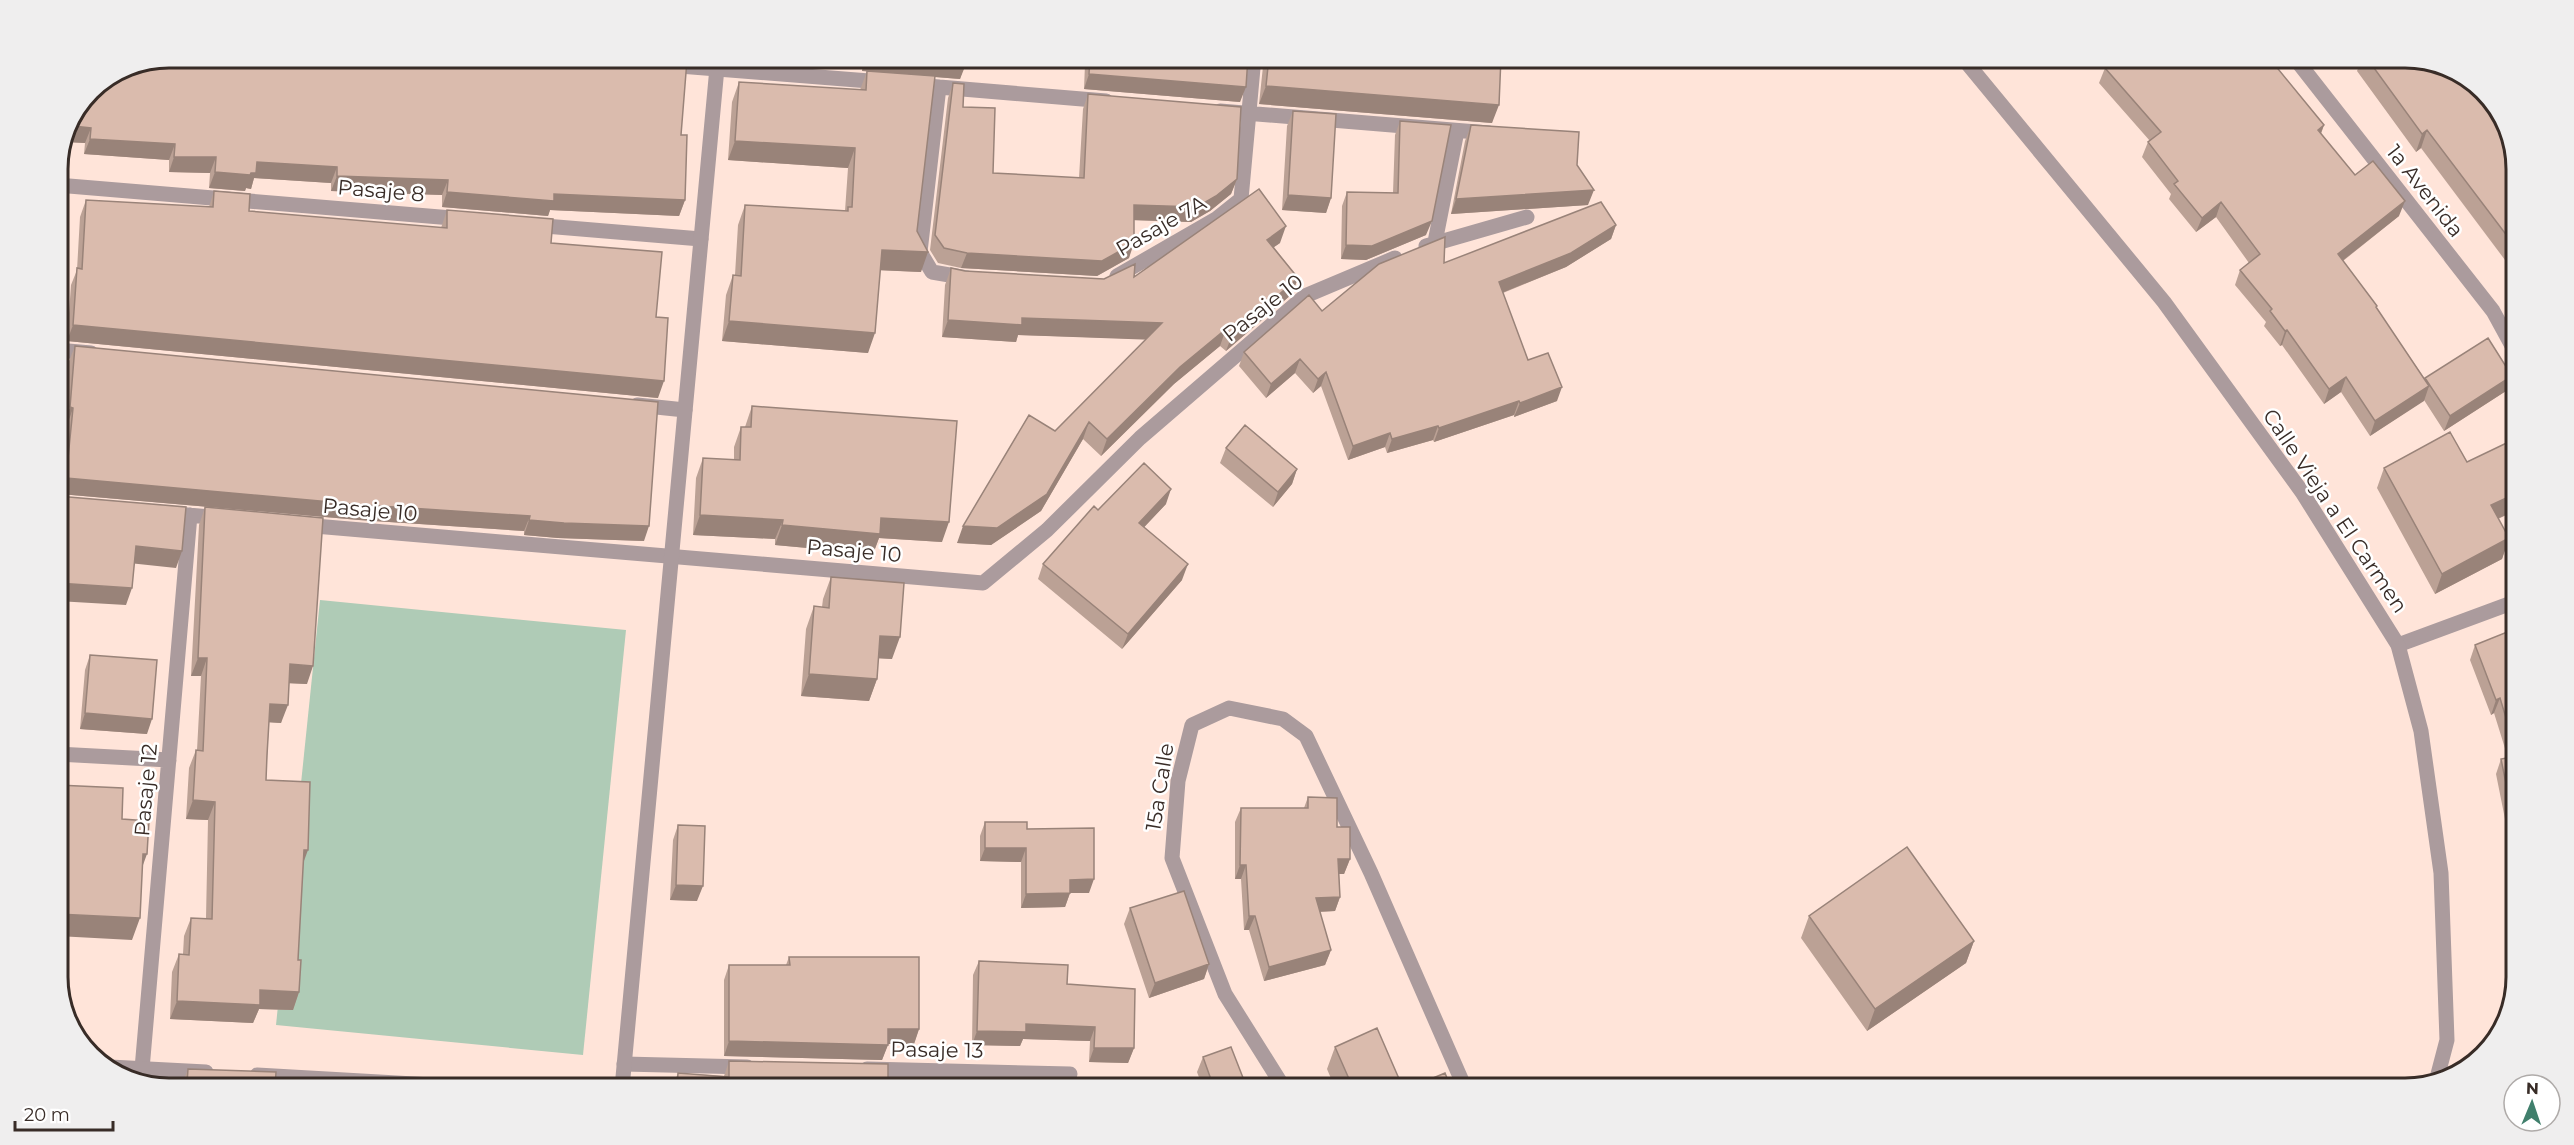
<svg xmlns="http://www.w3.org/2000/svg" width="2574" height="1145" viewBox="0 0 2574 1145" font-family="Montserrat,sans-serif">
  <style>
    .green { fill: #afcbb6 }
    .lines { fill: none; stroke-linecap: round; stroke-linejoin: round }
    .service { stroke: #ab9b9d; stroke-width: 15 }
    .minor { stroke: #ab9b9d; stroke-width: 15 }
    .tertiary { stroke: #ab9b9d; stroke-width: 15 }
    .wall { fill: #bba195 }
    .shaded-wall { fill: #998379 }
    .building { fill: #dabbad; stroke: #998379; stroke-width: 1.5 }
    .labels { text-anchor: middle; stroke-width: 5; stroke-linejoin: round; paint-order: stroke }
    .street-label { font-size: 21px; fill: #382c27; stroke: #fff }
    .rim { fill: none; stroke: #382c27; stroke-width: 3 }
  </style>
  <rect width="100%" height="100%" fill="#ffe4d9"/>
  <path class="green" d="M320,600L626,630L583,1055L276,1025Z"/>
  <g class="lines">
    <path class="service" d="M667,65L882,82
      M915,85L1106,101
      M939,87L920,252L932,272L967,278
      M1220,111L1489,133
      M57,185L464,219
      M533,225L701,239
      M1435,242L1457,131
      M1426,246L1527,217
      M1117,276L1216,219L1241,199L1254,57
      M57,350L91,353
      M637,405L685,410
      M165,513L222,518
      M303,525L983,583L1047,530L1140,438L1305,296L1395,258
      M57,754L169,760
      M624,1064L747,1067
      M142,1069L190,515
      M867,1069L1070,1074"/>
    <path class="minor" d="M2294,57L2493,311L2517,355
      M2398,645L2517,601
      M110,1067L206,1072
      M257,1075L484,1088
      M622,1088L718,57
      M1284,1088L1225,994L1172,858L1178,781L1192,725L1229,708L1283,719L1306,736L1371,873L1465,1088"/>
    <path class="tertiary" d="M1962,57L2164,302L2302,492L2398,645L2421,731L2441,873L2447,1040L2437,1078"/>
  </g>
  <path class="wall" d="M863,57H1248L1240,102L1084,89L1085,64L966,59L960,79L935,77L917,231L921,272L880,270L868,353L722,341L726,295L733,275H735L738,225L745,205L845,211L848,168L728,160L732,102L739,82L860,90L867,71H862Z
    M1264,57H1501L1492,123L1259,104Z
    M2107,57H2274L2275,67L2324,125L2321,134L2355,175L2399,216L2343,261L2425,379V378L2512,376L2506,391L2444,431L2424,400L2370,436L2341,392L2324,404L2282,345L2280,346L2264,326L2266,322L2235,285L2240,270L2249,263L2216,217L2196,232L2169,199L2171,194L2142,157L2148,142L2150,141L2099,83L2105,68L2111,62Z
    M2352,57H2406L2517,162V276L2421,148L2416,152L2357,71L2359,66Z
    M953,83L963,107L993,173L1079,178L1083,109L1088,94L1237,179L1231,194L1210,211L1191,222L1134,220L1129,258L1097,276L961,268L938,263L930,250L948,98Z
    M90,89L681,135L685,200L679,216L550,210L548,216L442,207V195L331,191V183L254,178L251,189L246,188L245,191L209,188L210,173L169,172V160L84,154L85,143L66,142Z
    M1293,111L1331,198L1326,213L1282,210L1287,126Z
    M1400,121L1426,235L1366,260L1341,259L1342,206L1347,192L1393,193L1395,135Z
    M1471,125L1577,165L1588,205L1451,214L1465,141Z
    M214,191L249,211L441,228L447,210L551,243L656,317L658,398L67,341L71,285L77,270L80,217L86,200L209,207Z
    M1616,225L1611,239L1566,267L1503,293L1528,360L1557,401L1514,417V415L1434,442L1433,440L1387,453L1385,447L1348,460L1321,386L1313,393L1295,373L1266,398L1239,366L1244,352L1322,311L1444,263Z
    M1280,243L1274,247L1298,278L1292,294L1226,351L1220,346L1174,384L1101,456L1083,439L1041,511L991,545L957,543L1146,339L1018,335L1016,342L942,337L945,285L951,268L965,271L1104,279L1134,277Z
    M75,346L644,541L558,538L524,535V531L359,520L60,494L68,423H64L69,361Z
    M752,406L942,542L879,538L873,554L775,545V539L693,535L696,478L703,458L734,460V447L741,427H745Z
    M2517,438V510L2498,519L2509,538L2502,559L2435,594L2377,488L2384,468L2467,462Z
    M1226,448L1297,469L1292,484L1273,507L1220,463Z
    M1166,504L1144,527L1182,580L1122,649L1038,579L1043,564L1098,510Z
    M205,507L307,684L289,683L281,723L269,722L266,780L303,864L298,960L299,992L293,1010L259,1009L253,1023L170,1019L172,972L179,954H183L184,936L191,918H206L208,820L186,819L189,768L196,750H197L201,676H191L199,525Z
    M831,577L892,659L878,658L877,679L869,701L801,696L806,629L814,606L822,607L823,599Z
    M2517,628V976L2510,989L2505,947L2511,932L2517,931L2510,889L2516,874L2496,774L2501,759L2508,758L2494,713L2491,715L2470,660L2475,645Z
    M90,655L147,734L80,729L85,670Z
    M1308,797L1337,827L1350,859L1344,874H1339L1340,897L1335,911L1320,912L1331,950L1325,965L1264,981L1249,930H1244L1241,879H1235V822L1241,808H1304Z
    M985,822L1027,829L1089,893H1070L1065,907L1021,908V862L980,861V836Z
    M678,825L697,901L670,900L673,840Z
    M1130,908L1209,964L1204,979L1149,998L1124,924Z
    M1809,916L1974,941L1966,963L1867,1031L1801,938Z
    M789,957L919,1029L914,1044H888L882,1060L724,1056V980L729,965H786Z
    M979,961L1067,984L1134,1048L1128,1063L1089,1062L1090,1041L1023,1039L1020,1046L972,1045L973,975Z
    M1335,1047L1403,1088H1335L1327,1069Z
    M1203,1057L1247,1088H1203L1197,1072Z
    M729,1061L888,1079L1092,1088H672L678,1073L724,1076Z
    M188,1069L275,1088H168L145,1083L147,1079L183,1082Z"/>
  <path class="shaded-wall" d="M867,57H880L966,64L960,79L862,71Z
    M962,57H1088L1085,64L961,59Z
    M1089,74L1246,87L1240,102L1084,89Z
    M1266,86L1499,105L1492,123L1259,104Z
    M2324,125L2318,140V130Z
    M73,126L91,128L85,143L66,142Z
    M2427,130L2421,148L2416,152L2422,134Z
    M90,139L175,144L169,160L84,154Z
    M735,141L855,148L848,168L728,160Z
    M174,157H216L210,173L169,172Z
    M257,162L337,167L331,183L254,178L251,189L246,188L245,191L209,188L215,172Z
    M337,176L448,180L442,195L331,191Z
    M1237,179L1231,194L1210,211L1191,222L1129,220L1134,205Z
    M1594,190L1588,205L1451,214L1456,199Z
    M447,192L554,194L685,200L679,216L550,210L548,216L442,207Z
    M1288,195L1331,198L1326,213L1282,210Z
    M2405,201L2399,216L2332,269L2338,254Z
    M2221,202L2216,217L2196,232L2202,218Z
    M1432,221L1426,235L1366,260L1341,259L1346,245Z
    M1616,225L1611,239L1566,267L1494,296L1499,282Z
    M1286,226L1280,243L1261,256L1267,240Z
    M1134,243L1129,258L1097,276L961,268L967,253Z
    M882,250L928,252L921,272L874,270Z
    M1298,278L1292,294L1226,351L1232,335Z
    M1022,318L1162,323L1156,340L1018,335L1016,342L942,337L948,320Z
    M729,321L875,333L868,353L722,341Z
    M73,325L664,381L658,398L67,341Z
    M1226,329L1220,346L1174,384L1101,456L1107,439L1180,367Z
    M2287,330L2282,345L2280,346L2285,331Z
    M1300,359L1295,373L1266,398L1271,384Z
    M1326,372L1321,386L1313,393L1318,379Z
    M2512,376L2506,391L2444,431L2450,416Z
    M2346,377L2341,392L2324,404L2329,389Z
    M2429,386L2424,401L2370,436L2375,421Z
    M1562,387L1557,401L1514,417L1520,403Z
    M1519,401L1514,415L1434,442L1439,428Z
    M70,407L73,408L68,423H64Z
    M1089,422L1083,439L1041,511L991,545L957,543L963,526Z
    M1438,426L1433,440L1387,453L1392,439Z
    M1390,433L1385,447L1348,460L1353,446Z
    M1297,469L1292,484L1273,507L1278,492Z
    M66,478L530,516L524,531L359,520L60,494Z
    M1171,489L1166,504L1134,538L1139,523Z
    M2517,493V510L2483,525L2491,505Z
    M700,515L783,520L775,539L693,535Z
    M881,518L949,522L942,542L879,538L873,554L775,545L782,525Z
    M529,520L649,526L644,541L558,538L524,535Z
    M2509,538L2502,559L2435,594L2442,574Z
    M136,546L182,551L176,568L129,563Z
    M1188,564L1182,580L1122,649L1128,634Z
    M57,583L132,588L126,605L57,601Z
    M880,636L900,637L892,659L872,658Z
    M198,658H207L201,676H191Z
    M290,664L313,666L307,684L283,683Z
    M809,674L877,679L869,701L801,696Z
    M2500,698L2494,713L2491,715L2496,700Z
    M270,704L288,705L281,723L263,722Z
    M85,713L152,719L147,734L80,729Z
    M193,800L215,802L208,820L186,819Z
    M985,848H1026L1021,862L980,861Z
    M304,850H308L301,869Z
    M143,854H147L139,876Z
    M1338,859H1350L1344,874H1333Z
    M1240,865H1246L1241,879H1235Z
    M1094,879L1089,893H1065L1070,880Z
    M676,885L703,886L697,901L670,900Z
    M1070,893L1065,907L1021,908L1026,894Z
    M1340,897L1335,911L1311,912L1316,898Z
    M57,914L140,918L132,940L57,936Z
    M1249,916H1255L1249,930H1244Z
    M1974,941L1966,963L1867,1031L1875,1009Z
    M1331,950L1325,965L1264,981L1269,967Z
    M1209,964L1204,979L1149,998L1155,983Z
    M2515,974H2517V976L2515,989H2510Z
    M260,990L299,992L293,1010L259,1009L253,1023L170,1019L177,1001Z
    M1026,1024L1095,1027L1090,1041L1023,1039L1020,1046L972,1045L977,1031Z
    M888,1029H919L914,1044H883Z
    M729,1041L888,1045L882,1060L724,1056Z
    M1094,1048H1134L1128,1063L1089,1062Z"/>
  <path class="building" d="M168,57H651L687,60L681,135H687L685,200L554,194V201L447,192L448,180L337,176V167L257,162L256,173H251L250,175L215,172L216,157H174L175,144L90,139L91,128L73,126L90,89L126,65Z
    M880,57H966V64Z
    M1090,57H1248L1246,87L1089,74Z
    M1269,57H1501L1499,105L1266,86Z
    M2117,57H2274L2277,62L2274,64L2324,125L2318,130L2355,175L2373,161L2405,201L2338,254L2377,306L2376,307L2429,386L2375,421L2346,377L2329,389L2287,330L2285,331L2270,311L2272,309L2240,270L2260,254L2221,202L2202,218L2174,184L2178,181L2148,142L2161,132L2105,68Z
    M2366,57H2406L2448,65L2494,101L2517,162V249L2427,130L2422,134Z
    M867,71L935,76L917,231L928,252L882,250L875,333L729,321L733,275L741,276L745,205L848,211V207H852L855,148L735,141L739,82L866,90Z
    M953,83L964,84L963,107L995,108L993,173L1084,178L1088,94L1241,107L1237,179L1216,196L1197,207L1134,205V243L1102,261L967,253L944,248L935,235Z
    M1293,111L1336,114L1331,198L1288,195Z
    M1400,121L1451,125L1432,221L1372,246L1346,245L1347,192L1398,193Z
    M1471,125L1579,132L1577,165L1594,190L1456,199Z
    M1259,189L1286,226L1267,240L1298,278L1232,335L1226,329L1180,367L1107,439L1089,422L1047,494L997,528L963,526L1029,415L1055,431L1162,323L1022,318V325L948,320L951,268L965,271L1104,279L1135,264L1134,277Z
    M214,191L250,194L249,211L447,228V210L553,219L551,243L662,252L656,317L668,318L664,381L73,325L77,268L82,269L86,200L213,207Z
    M1601,202L1616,225L1571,253L1499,282L1528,360L1548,353L1562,387L1520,403L1519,401L1439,428L1438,426L1392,439L1390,433L1353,446L1326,372L1318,379L1300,359L1271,384L1244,352L1309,295L1322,311L1379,264L1445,237L1444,263Z
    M2488,338L2512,376L2450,416L2425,378Z
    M75,346L658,402L649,526L564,523L529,520L530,516L364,505L66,478L73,408L70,407Z
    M752,406L957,421L949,522L881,518L880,534L782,525L783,520L700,515L703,458L740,460L741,427H751Z
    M1245,425L1297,469L1278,492L1226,448Z
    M2450,432L2467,462L2517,438V493L2491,505L2509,538L2442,574L2384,468Z
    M1144,463L1171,489L1139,523L1188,564L1128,634L1043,564L1094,506L1098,510Z
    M57,496L186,507L182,551L136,546L132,588L57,583Z
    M205,507L323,518L313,666L290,664L288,705L270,704L267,755L266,780L310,782L308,850H304L298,960H301L299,992L260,990V1005L177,1001L179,954L189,955L191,918L212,919L215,802L193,800L196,750L203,751L207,658H198Z
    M831,577L904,583L900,637L880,636L877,679L809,674L814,606L829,608Z
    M2517,628V754L2500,698L2496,700L2475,645Z
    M90,655L157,660L152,719L85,713Z
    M2517,756V837L2501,759Z
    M57,785L123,788L122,819L149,821L147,854H143L140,918L57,914Z
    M1308,797L1337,798V827H1350V859H1338L1340,897L1316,898L1331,950L1269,967L1255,916H1249L1246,865H1240L1241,808H1308Z
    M985,822H1027V829L1094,828V879L1070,880V893L1026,894V848H985Z
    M678,825L705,826L703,886L676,885Z
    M1907,847L1974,941L1875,1009L1809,916Z
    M1184,891L1209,964L1155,983L1130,908Z
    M2517,931V974H2515L2511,932Z
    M789,957H919V1029H888V1045L729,1041V965H790Z
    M979,961L1068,965L1067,984L1135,989L1134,1048H1094L1095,1027L1026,1024V1032L977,1031Z
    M1377,1028L1403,1088H1353L1335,1047Z
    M1231,1047L1247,1088H1214L1203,1057Z
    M729,1061L888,1064V1079L1027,1081L1026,1086L1092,1087V1088H677L678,1073L729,1077Z
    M188,1069L276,1072L275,1088H168L146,1084L147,1079L187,1083Z
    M1445,1073L1451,1088H1409Z"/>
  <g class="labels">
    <g class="street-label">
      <text transform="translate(381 191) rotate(5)" y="7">Pasaje 8</text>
      <text transform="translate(2425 191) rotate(52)" y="7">1a Avenida</text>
      <text transform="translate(1161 226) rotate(-30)" y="7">Pasaje 7A</text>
      <text transform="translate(1263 308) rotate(-38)" y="7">Pasaje 10</text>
      <text transform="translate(370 510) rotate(5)" y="7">Pasaje 10</text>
      <text transform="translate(2335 511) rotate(56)" y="7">Calle Vieja a El Carmen</text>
      <text transform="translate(854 551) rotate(5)" y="7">Pasaje 10</text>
      <text transform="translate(1160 787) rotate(-81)" y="7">15a Calle</text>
      <text transform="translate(146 790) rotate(-85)" y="7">Pasaje 12</text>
      <text transform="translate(937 1050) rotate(1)" y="7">Pasaje 13</text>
    </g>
  </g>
  <path d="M0 0H2574V1145H0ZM169 68H2405A101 101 0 0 1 2506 169V977A101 101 0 0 1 2405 1078H169A101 101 0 0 1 68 977V169A101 101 0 0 1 169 68Z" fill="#efeeee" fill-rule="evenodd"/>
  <path class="rim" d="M169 68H2405A101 101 0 0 1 2506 169V977A101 101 0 0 1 2405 1078H169A101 101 0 0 1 68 977V169A101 101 0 0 1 169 68Z"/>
  <g transform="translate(2532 1103) rotate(2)"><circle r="28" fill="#ffffff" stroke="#afaba9" stroke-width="1.5"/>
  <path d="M0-4.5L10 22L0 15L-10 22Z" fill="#407f6c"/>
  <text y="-9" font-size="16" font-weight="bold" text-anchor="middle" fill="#382c27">N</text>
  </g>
  <path d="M15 1121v9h98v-9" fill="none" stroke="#382c27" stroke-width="3"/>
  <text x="24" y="1121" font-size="18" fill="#382c27" stroke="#ffffff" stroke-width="4.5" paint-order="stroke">20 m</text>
</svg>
